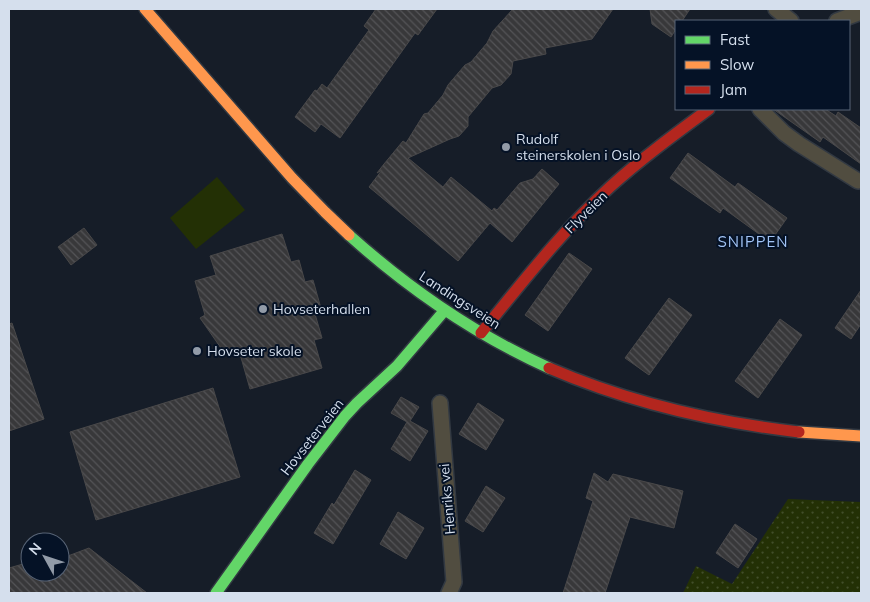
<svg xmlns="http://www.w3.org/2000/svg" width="870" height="602" viewBox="0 0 870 602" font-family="Mulish,sans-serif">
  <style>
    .grass { fill: url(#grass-dots) }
    .garden { fill: #233005 }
    .building { fill: url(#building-back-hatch); stroke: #494849 }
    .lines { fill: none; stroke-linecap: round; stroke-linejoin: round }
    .street-casing { stroke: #323942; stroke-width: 18 }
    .fast-casing { stroke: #323942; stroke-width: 14 }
    .slow-casing { stroke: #323942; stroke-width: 14 }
    .jam-casing { stroke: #323942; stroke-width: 14 }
    .street { stroke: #514d40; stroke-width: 15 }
    .fast { stroke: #63d668; stroke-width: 11 }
    .slow { stroke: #ff974d; stroke-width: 11 }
    .jam { stroke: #b3261e; stroke-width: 11 }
    .poi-dot { fill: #929ba8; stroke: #051226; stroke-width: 2 }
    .labels { text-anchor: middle; stroke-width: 4; stroke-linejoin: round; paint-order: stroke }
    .poi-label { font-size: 14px; fill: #d5dfed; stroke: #051226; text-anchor: start }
    .street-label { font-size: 14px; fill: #d5dfed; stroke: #051226 }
    .neighbourhood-label { font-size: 15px; letter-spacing: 1px; fill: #a1c3f5; stroke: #051226 }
  </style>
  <defs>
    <pattern id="grass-dots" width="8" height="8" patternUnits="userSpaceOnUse" patternTransform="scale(1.25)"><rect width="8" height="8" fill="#233005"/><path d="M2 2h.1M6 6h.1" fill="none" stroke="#424e2a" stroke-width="1.8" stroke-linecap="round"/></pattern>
    <pattern id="building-back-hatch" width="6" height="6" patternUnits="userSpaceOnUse" patternTransform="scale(1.25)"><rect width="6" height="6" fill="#38383a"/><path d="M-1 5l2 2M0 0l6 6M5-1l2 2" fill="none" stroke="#545457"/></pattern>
  </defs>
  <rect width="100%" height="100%" fill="#161d28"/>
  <path class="grass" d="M788,499L861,502V593H683L696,566L732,584Z"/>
  <path class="garden" d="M217,177L245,210L196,249L170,218Z"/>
  <path class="building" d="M376,9H437L418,35L415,33L340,138L321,124L315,132L295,117L315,90L317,91L322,84L327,88L369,30L364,26Z
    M513,9H613L592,39L545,48L546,54L513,61L511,74L501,85L492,88L468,117V126L459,136L450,139L408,158L443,187L451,177L492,211L494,208L497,210L520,183L533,179L542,169L559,184L512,242L490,223L458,261L369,187L382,170L377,173L384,164L403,141L406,143L424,114L428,113L443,95L448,85L465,65L471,62L487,43L493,31Z
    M650,9H690L682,21H676V29L671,37L652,24Z
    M773,109H825L836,116L838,112L861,128V164L823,137L820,142Z
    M688,153L735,187L738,183L787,218L770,242L723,208L720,213L670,178Z
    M84,228L97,245L71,265L58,247Z
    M282,234L291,262L299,260L305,282L313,280L322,312L315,314L322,338L314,340L322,368L250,389L238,347L223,351L200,318L205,315L195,281L216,275L210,256Z
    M569,253L592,269L548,331L525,315Z
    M861,290V324L851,339L835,328Z
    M669,298L692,315L649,375L625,358Z
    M780,319L802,335L758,398L735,381Z
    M12,323L44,419L9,431V324Z
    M213,388L240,477L96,520L70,432Z
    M401,397L419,407L410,421L428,431L410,461L391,449L407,422L391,413Z
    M478,403L504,420L486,450L459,434Z
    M355,470L371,480L333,544L314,533L332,503L334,505Z
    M594,473L608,482L613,474L683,491L674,528L630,517L605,593H563L593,501L586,498Z
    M486,486L505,498L483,532L465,521Z
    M398,512L424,528L406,559L380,544Z
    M735,524L757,539L738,568L716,553Z
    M89,548L147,593H9V568L30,562V572H60V559Z"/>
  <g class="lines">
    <g class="street-casing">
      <path id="street" d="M776,9L791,21
        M837,21L861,12
        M760,109L784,133L799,144L858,181
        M440,403L454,582L449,593"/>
    </g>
    <g class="fast-casing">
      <path id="fast" d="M349,235C409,289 476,335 549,368
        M216,593L308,464L345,416L357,403L397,366L445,310"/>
    </g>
    <g class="slow-casing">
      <path id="slow" d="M145,9L292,178L325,212L349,235
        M799,432L861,436"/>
    </g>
    <g class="jam-casing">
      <path id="jam" d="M481,333C522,283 562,231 610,187C641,159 675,134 709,109
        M549,368C628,402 713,422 799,432"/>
    </g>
    <use href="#street" class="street"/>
    <use href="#fast" class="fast"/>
    <use href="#slow" class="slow"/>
    <use href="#jam" class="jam"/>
  </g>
  <g class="poi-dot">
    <circle cx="506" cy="147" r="5"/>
    <circle cx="263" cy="309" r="5"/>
    <circle cx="197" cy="351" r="5"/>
  </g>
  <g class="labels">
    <g class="poi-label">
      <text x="516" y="144">Rudolf<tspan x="516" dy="16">steinerskolen i Oslo</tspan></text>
      <text x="273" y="314">Hovseterhallen</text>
      <text x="207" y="356">Hovseter skole</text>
    </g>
    <g class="street-label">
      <text transform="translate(586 212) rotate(-45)" y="5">Flyveien</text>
      <text transform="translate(460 300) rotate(33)" y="5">Landingsveien</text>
      <text transform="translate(312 437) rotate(-52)" y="5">Hovseterveien</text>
      <text transform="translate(447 499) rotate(-95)" y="5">Henriks vei</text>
    </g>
    <g class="neighbourhood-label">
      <text x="753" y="247">SNIPPEN</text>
    </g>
  </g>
  <rect width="870" height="602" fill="none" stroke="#d5dfed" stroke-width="20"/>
  <rect x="675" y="20" width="175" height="90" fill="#051226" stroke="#586476"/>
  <rect x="685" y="36" width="25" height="8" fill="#63d668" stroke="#586476"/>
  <text x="720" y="45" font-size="15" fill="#d5dfed">Fast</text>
  <rect x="685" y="61" width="25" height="8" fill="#ff974d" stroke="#586476"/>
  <text x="720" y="70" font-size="15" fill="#d5dfed">Slow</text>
  <rect x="685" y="86" width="25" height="8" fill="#b3261e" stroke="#586476"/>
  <text x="720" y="95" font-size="15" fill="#d5dfed">Jam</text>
  <g transform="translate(45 557) rotate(310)"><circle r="24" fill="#051226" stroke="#586476"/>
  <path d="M0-4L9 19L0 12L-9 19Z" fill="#929ba8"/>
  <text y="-8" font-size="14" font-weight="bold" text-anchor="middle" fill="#d5dfed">N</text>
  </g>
</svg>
